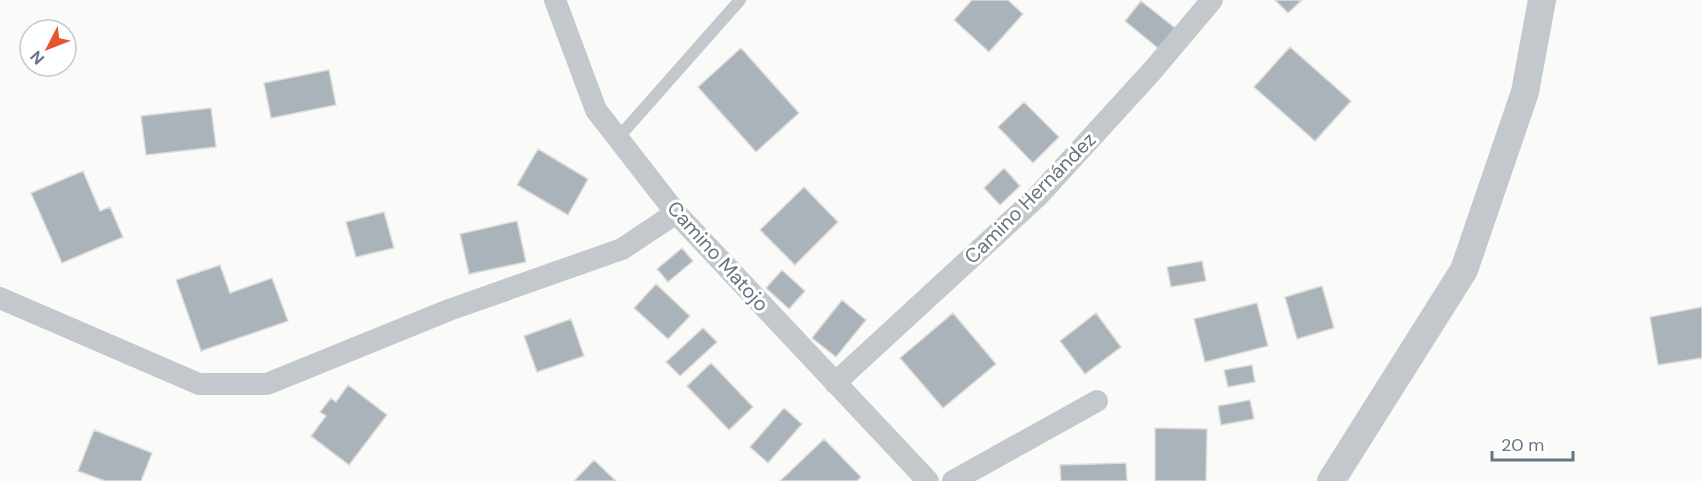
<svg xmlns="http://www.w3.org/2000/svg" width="1702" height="481" viewBox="0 0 1702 481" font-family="'DM Sans',sans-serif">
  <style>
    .building { fill: #aab3b9; stroke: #dcdcda; stroke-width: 1.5 }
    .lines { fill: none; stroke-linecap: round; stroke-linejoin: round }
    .service { stroke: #c3c8cc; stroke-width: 12 }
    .minor { stroke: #c3c8cc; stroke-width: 22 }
    .tertiary { stroke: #c3c8cc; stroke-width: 28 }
    .labels { text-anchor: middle; stroke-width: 6; stroke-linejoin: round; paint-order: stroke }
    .street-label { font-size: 20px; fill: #657683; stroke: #fff }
  </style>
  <rect width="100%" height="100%" fill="#fafaf8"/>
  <path class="building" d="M972,0H1008L1023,14L989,52L954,20Z
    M1275,0H1302L1288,13Z
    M1141,1L1175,28L1159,49L1125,21Z
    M1290,47L1351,101L1315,141L1254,87Z
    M741,48L799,113L756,152L698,87Z
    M329,70L336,105L271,118L264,83Z
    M1024,102L1059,137L1033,163L998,127Z
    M211,108L216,147L146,155L141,116Z
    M538,149L588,179L568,215L517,185Z
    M1004,168L1020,186L1000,205L984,188Z
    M83,171L100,211L110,207L123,237L62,263L31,193Z
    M804,187L838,222L795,265L760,230Z
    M384,212L394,248L356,257L346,222Z
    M517,221L526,262L469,274L460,234Z
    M682,248L693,261L668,282L657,269Z
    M1202,261L1206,281L1171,287L1167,267Z
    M220,265L230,293L272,278L288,321L201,351L176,280Z
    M782,270L805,291L789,309L766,288Z
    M656,284L690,316L668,339L634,308Z
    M1322,286L1334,328L1297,339L1285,297Z
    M842,300L866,320L836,357L812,338Z
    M1257,303L1268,346L1205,362L1194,319Z
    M1702,307V358L1658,365L1650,317Z
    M953,313L996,364L943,408L900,358Z
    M1096,313L1121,347L1085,374L1060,341Z
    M571,319L584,356L537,372L524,336Z
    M703,328L717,342L680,376L666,362Z
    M711,363L753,407L729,430L687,386Z
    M1252,365L1255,382L1228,387L1224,370Z
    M348,385L387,415L349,465L311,436L326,416L320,412L331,398L336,402Z
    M1250,400L1254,419L1221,425L1218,406Z
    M784,408L802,424L768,463L750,447Z
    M1155,428L1207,429L1206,481H1155Z
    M94,430L152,453L141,481H105L78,471Z
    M824,439L861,477L857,481H780Z
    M594,460L616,481H574Z
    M1126,463L1127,481H1061L1060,465Z"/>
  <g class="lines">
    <path class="service" d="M618,138L740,0"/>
    <path class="minor" d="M555,0L596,110L676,213L928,481
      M0,298L199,384H267L449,310L622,249L676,213
      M835,383L1037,197L1153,70L1212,0
      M953,481L1097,401"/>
    <path class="tertiary" d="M1331,481L1464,270L1525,92L1542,0"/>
  </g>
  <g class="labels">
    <g class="street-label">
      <text transform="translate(1030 198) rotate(-45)" y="7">Camino Hernández</text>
      <text transform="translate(718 256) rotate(48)" y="7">Camino Matojo</text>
    </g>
  </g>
  <g transform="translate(48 48) rotate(228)"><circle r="28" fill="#ffffff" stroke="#c1c8cd" stroke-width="1.5"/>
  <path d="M0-4.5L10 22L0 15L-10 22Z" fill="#e4572e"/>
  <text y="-9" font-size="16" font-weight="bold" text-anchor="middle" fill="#657683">N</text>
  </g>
  <path d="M1492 451v9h81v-9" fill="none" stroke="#657683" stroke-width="3"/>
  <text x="1501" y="451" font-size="18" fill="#657683" stroke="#ffffff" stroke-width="4.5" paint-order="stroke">20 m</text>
</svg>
